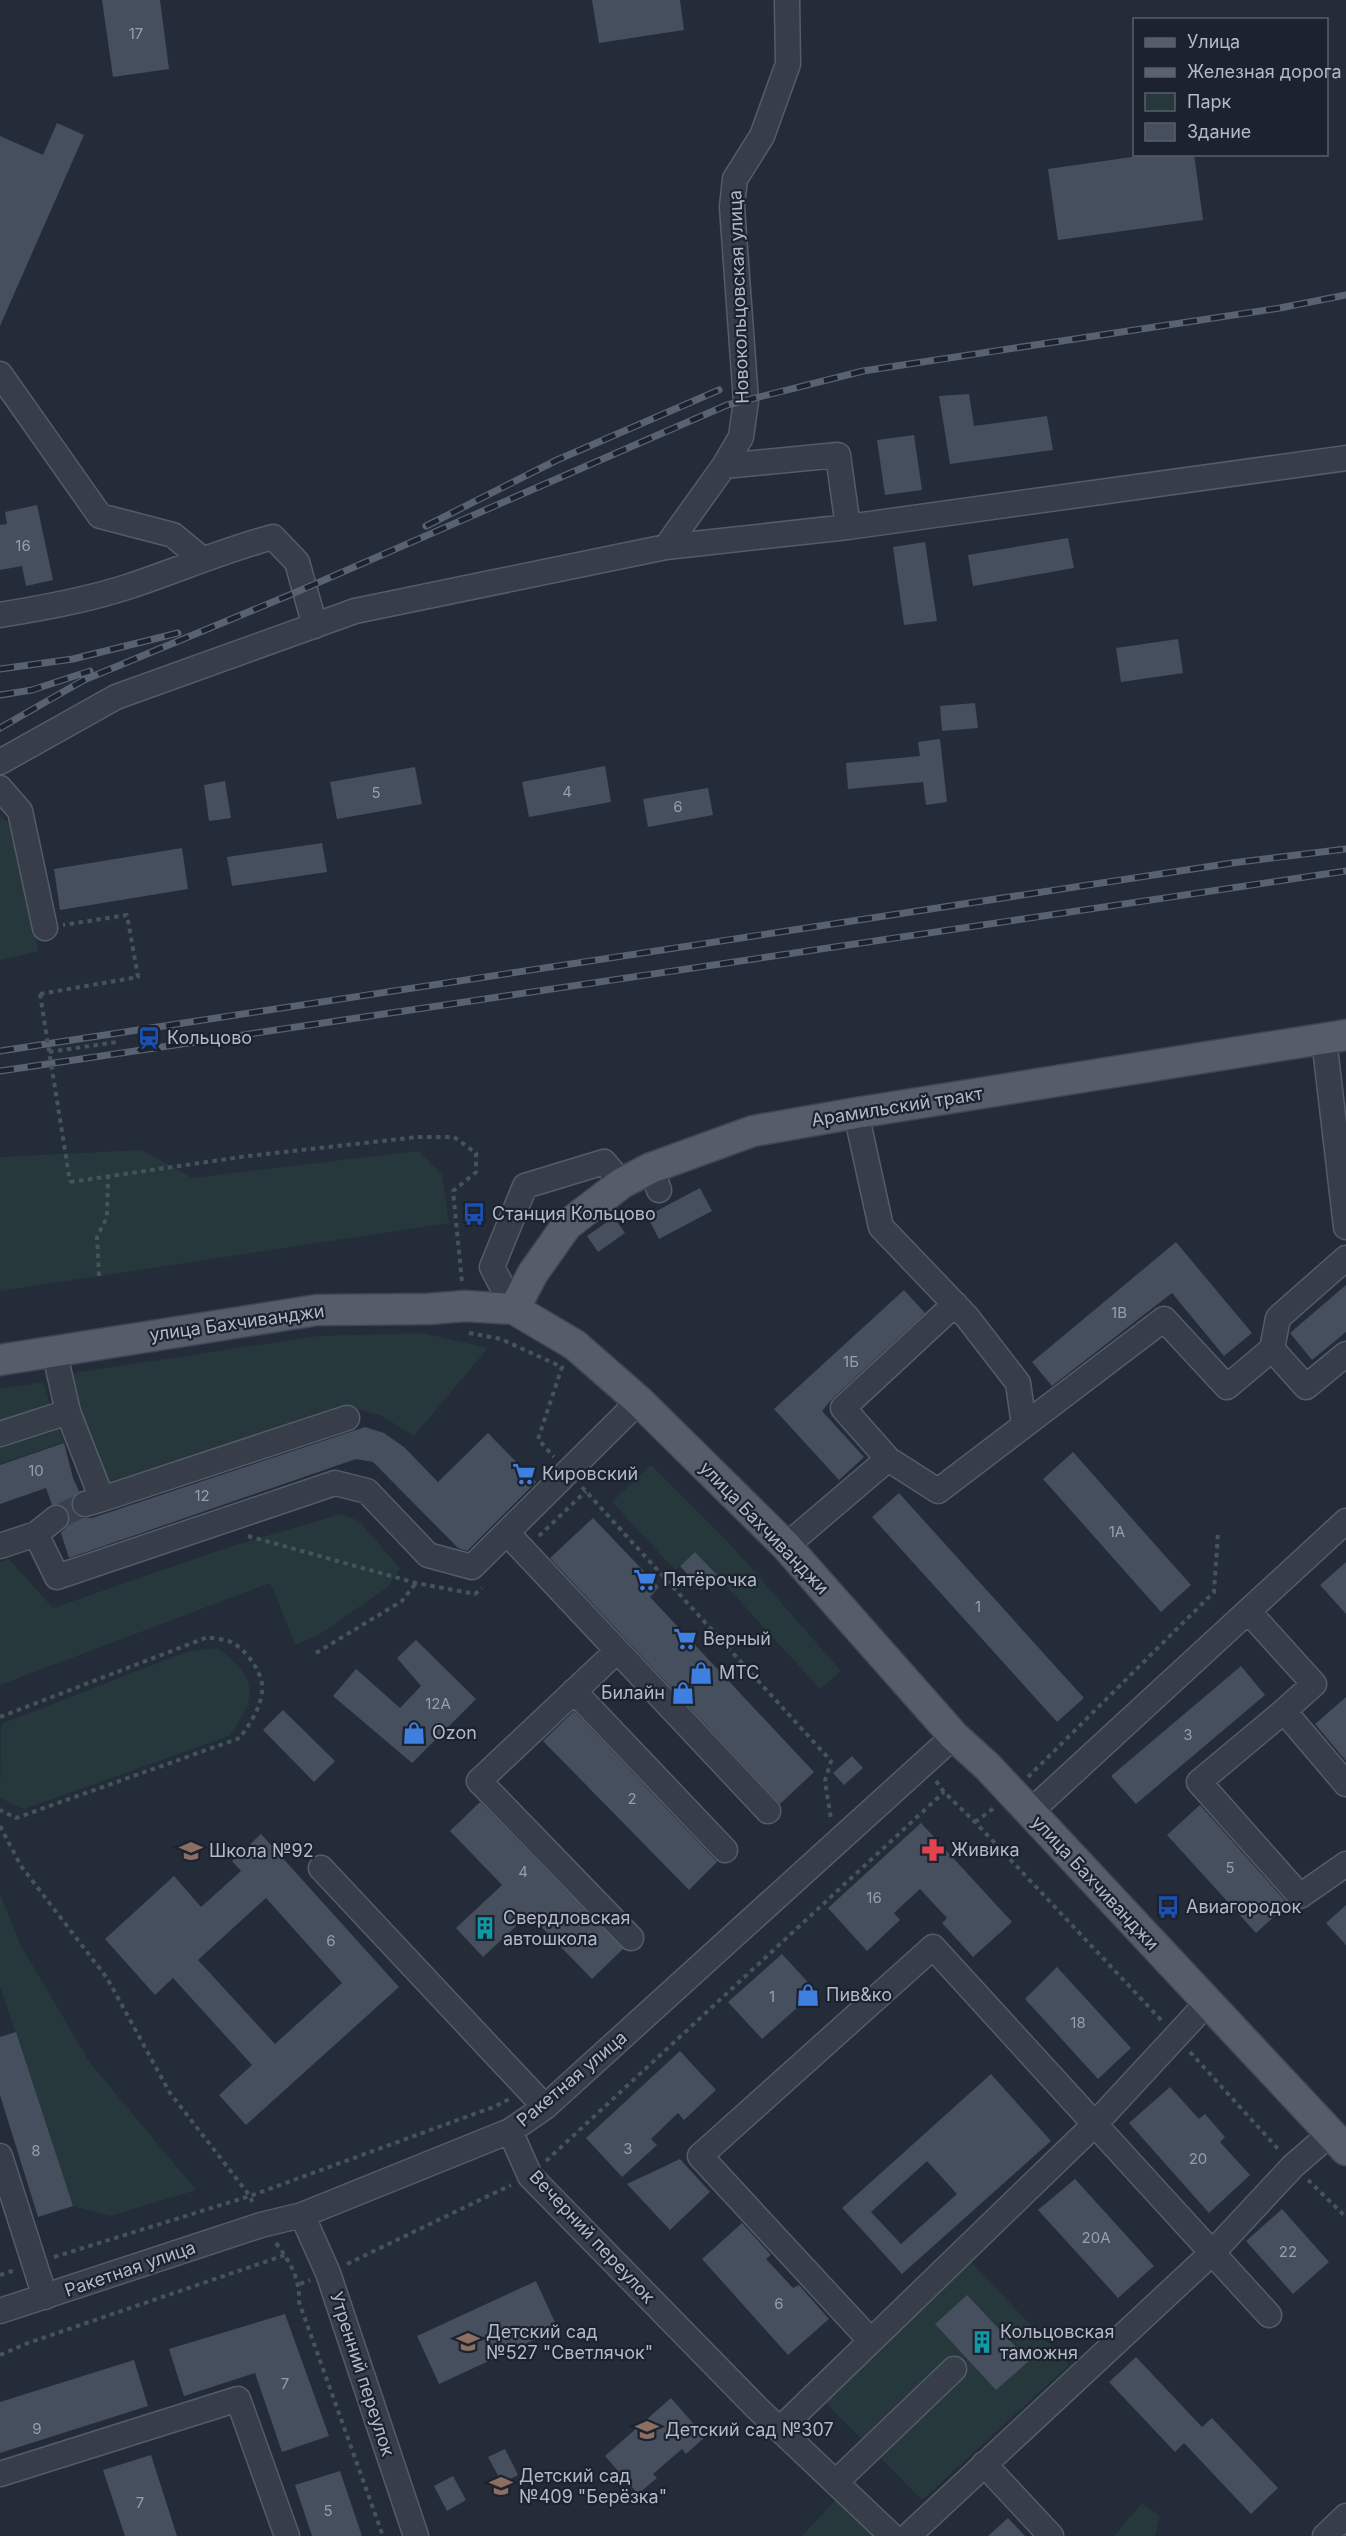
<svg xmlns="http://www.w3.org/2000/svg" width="1346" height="2536" viewBox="0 0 1346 2536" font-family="Inter,sans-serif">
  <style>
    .green { fill: #26383b }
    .building { fill: #454f5e; fill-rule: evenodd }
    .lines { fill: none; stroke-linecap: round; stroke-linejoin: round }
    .minor-tunnel { stroke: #39414f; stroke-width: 24; stroke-dasharray: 24 12; stroke-linecap: butt }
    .minor-casing { stroke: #555c68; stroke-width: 27 }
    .major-casing { stroke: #404753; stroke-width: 33 }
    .path { stroke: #435558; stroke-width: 4; stroke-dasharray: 4.5 4.5; stroke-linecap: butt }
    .minor { stroke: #373e4a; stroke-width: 24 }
    .major { stroke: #555d6a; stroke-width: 30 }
    .rail-casing { stroke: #596271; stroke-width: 7 }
    .rail { stroke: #1c232f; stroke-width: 4.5; stroke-dasharray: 14; stroke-linecap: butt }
    .path-bridge { stroke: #435558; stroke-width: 4; stroke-dasharray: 4.5 4.5; stroke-linecap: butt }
    .labels { text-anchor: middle; stroke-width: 4.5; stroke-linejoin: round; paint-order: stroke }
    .number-label { font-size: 15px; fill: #989eac }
    .street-label { font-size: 18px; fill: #b3b9c6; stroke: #1c232f }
    .poi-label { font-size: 18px; fill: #b3b9c6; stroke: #1c232f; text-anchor: start }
  </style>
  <rect width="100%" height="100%" fill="#242c3a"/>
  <path class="green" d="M0,817L9,823L39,951L0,960Z
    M142,1150L192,1178L418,1151L442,1175L449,1223L0,1291V1157Z
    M422,1333L488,1348L414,1436L382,1416L353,1408L102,1499L60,1375L318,1336Z
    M43,1382L51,1409L0,1424V1389Z
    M58,1427L64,1442L0,1464V1447Z
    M651,1465L731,1545L841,1671L820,1689L695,1552L675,1570L612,1502Z
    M341,1514L359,1521L400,1568L389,1586L323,1632L296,1645L270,1583L0,1685V1562L9,1559L53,1608L229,1547Z
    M218,1648C259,1680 258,1696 229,1736L24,1809L0,1798L1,1724L189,1651Z
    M0,1894L20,1944L90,2063L196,2190L110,2216L73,2206L0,1986Z
    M970,2261L1069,2365L922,2500L824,2401Z
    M845,2490L890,2536H802Z
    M1142,2503L1160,2516L1155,2536H1114Z"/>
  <path class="building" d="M102,0H160L169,69L113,77Z
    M592,0H680L684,30L599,43Z
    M57,123L84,135L0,326V136L43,155Z
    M1153,154H1194L1203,220L1058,240L1048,169Z
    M969,394L974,426L1047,416L1053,450L950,464L939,396Z
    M914,435L922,490L885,495L877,440Z
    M37,505L53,580L26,586L22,566L0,570V525L7,524L5,512Z
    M1068,538L1074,568L973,586L968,555Z
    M925,542L937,621L904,625L893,547Z
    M1178,639L1183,673L1121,682L1116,648Z
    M975,703L978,728L942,731L940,706Z
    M940,739L947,802L926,805L923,782L848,789L846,763L920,756L918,742Z
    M605,766L611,802L529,817L522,782Z
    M415,767L422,804L337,819L330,782Z
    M225,781L231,818L209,821L204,785Z
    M708,788L713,815L648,827L643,799Z
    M322,843L327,872L232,886L227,857Z
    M182,848L188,889L60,910L54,869Z
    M700,1188L712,1211L659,1239L647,1216Z
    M614,1217L625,1233L598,1252L587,1236Z
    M1176,1242L1252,1333L1224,1356L1172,1293L1052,1386L1032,1362Z
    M1346,1285V1332L1312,1360L1290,1333Z
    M904,1290L925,1313L833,1398L822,1411L864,1457L839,1480L774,1409Z
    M365,1427L384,1433L404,1447L438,1482L488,1433L536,1482L467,1551L458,1548L373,1462L356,1459L69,1558L61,1533L69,1524L70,1515L62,1505H52L46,1488L0,1504V1465L64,1443L73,1478L79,1491L71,1500L72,1509L81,1518H92Z
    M1073,1452L1191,1585L1161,1612L1043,1479Z
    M899,1493L1084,1698L1057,1722L872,1517Z
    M593,1518L659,1587L650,1597L814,1772L780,1804L550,1558Z
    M695,1552L717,1575L701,1590L680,1566Z
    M1346,1562V1614L1320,1585Z
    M416,1640L476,1699L412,1763L333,1696L356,1669L400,1708L421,1686L397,1658Z
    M1241,1666L1265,1695L1136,1804L1111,1776Z
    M1346,1697V1761L1315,1724Z
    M283,1710L335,1761L314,1782L263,1730Z
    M574,1711L717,1862L689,1890L543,1741Z
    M852,1756L863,1768L844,1785L833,1773Z
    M480,1802L623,1949L592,1979L529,1914L483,1957L456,1928L502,1885L450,1831Z
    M1200,1805L1288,1904L1256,1933L1167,1835Z
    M921,1823L1012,1922L973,1957L942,1923L947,1918L920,1889L894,1913L900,1920L867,1951L828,1908Z
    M261,1834L399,1987L246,2125L219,2095L252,2065L173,1978L155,1995L105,1939L174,1876L201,1907L241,1871L232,1861ZM266,1898L342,1983L275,2044L198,1960Z
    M1346,1905V1945L1326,1923Z
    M782,1954L816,1991L762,2039L728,2002Z
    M1057,1967L1131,2048L1098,2079L1025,1999Z
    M16,2032L73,2206L38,2217L0,2095V2037Z
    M680,2051L716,2090L684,2120L678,2113L651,2139L657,2145L622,2177L586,2138Z
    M991,2074L1051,2141L902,2274L842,2208ZM927,2161L957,2194L901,2244L871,2212Z
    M1170,2087L1199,2119L1205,2114L1225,2137L1220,2142L1250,2175L1209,2213L1129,2123Z
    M680,2159L710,2192L670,2230L627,2184Z
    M1075,2179L1154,2266L1118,2298L1038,2210Z
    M1282,2209L1329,2262L1293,2294L1246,2241Z
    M742,2223L771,2255L766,2259L793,2288L799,2285L829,2319L788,2355L702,2259Z
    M536,2281L558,2329L439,2384L417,2336Z
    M967,2295L1029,2361L996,2390L935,2324Z
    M285,2314L329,2436L282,2452L255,2373L184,2396L169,2349Z
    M1136,2357L1202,2427L1212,2418L1278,2488L1251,2514L1184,2443L1175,2452L1109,2382Z
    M134,2360L148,2406L0,2453V2402Z
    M671,2398L705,2437L686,2454L682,2449L653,2474L657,2478L638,2494L605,2456Z
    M505,2449L518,2475L502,2483L488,2457Z
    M151,2455L177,2536H125L103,2470Z
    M340,2471L362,2536H312L295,2485Z
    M453,2476L466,2500L447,2511L434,2486Z
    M1008,2518L1025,2536H988Z"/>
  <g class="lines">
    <path class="minor-tunnel" d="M56,1518L85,1504"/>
    <g class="minor-casing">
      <path id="minor" d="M0,374L100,516L173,535L202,559
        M848,527L1346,458
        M666,547L724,466L741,437L746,401L732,207L735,179L762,136L788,64L787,0
        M0,615C43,608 88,600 130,586C178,570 224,550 273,537L297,562L315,626
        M0,762L116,697L355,611L666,547L848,527L838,455L724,466
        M0,788L20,811L45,928
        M1324,1039L1346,1227
        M856,1113L881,1227L967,1317L1018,1383L1024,1425
        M651,1168L659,1190
        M514,1309L492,1267L525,1186L604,1162L622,1183
        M1272,1349L1306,1387L1346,1354
        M54,1350L68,1412L102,1499L85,1504
        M0,1434L68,1412
        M888,1459L843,1408L955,1304
        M102,1499L347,1418
        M507,1533L768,1811
        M36,1534L57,1577L335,1483L367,1491L428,1555L472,1567L639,1401
        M0,1546L36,1534L56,1518
        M786,1546L888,1459L938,1491L1164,1319L1227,1387L1272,1349L1278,1318L1346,1258
        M1248,1611L1314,1684L1284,1711L1346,1784
        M617,1651L479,1781L631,1938
        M574,1691L725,1850
        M1284,1711L1199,1782L1300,1896L1346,1864
        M1030,1812L1346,1521
        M321,1868L545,2107
        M510,2131L530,2176L757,2408L892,2536
        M0,2156L45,2297
        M302,2215L328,2273L416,2536
        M0,2311L261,2225L302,2215L510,2131L545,2107L954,1736
        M871,2341L700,2156L933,1947L1269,2315
        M780,2429L1095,2124L1207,2003
        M984,2464L1051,2536
        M0,2474L238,2399L287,2536
        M836,2482L954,2369
        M908,2536L1213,2252L1293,2166L1330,2134
        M1325,2536L1346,2516"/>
    </g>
    <g class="major-casing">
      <path id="major" d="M514,1309L533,1273L567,1225L622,1183L651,1168L753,1131L856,1113L1346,1035
        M0,1360L317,1310L428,1309L465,1306L514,1309L575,1345L639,1401L786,1546L954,1736L988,1767L1346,2150"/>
    </g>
    <path class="path" d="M40,994L138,977L127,915L63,925
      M49,1052L117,1042
      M70,1182L248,1156L417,1137H454L476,1153V1172L453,1191L462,1282
      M99,1276L97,1237L107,1217L108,1177
      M469,1333L501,1339L562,1367L538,1439L554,1457
      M582,1487L831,1761L825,1781L831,1819
      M248,1536L416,1583L475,1594L482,1588
      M539,1536L586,1491
      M316,1653L402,1601L416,1583
      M0,1717L208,1637C215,1639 225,1639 231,1642C246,1649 265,1675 262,1692C260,1710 249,1724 240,1738L16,1818L0,1810
      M1028,1777L1214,1592L1218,1533
      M936,1781L944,1792L975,1822L1163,2022
      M975,1822L994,1808
      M0,1826L21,1866L107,1978L170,2093L250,2196L254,2206
      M1190,2052L1280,2151
      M546,2161L944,1792
      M1308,2180L1346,2217
      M276,2243C290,2262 300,2278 299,2302L383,2536
      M54,2257L250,2196L496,2106L511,2098
      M347,2264L511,2185
      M0,2275L15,2270
      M300,2284L310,2280
      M0,2355L28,2343L285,2255"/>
    <use href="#minor" class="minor"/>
    <use href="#major" class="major"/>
    <g class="rail-casing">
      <path id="rail" d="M426,526L557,460L719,390
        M0,669L73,659L178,633
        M0,695L32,690L90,671
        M0,728L84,680L292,594L727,405L863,371L1280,308L1346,295
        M0,1051L1232,863L1346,849
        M0,1071L1346,871"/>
    </g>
    <use href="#rail" class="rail"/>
    <path class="path-bridge" d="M40,994L70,1182"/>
  </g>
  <defs>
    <g id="station-bare" transform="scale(1.8)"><path d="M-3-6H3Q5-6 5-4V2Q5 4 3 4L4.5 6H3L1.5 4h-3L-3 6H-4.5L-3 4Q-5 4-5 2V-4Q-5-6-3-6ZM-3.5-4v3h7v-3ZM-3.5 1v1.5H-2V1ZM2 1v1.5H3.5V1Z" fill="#1a4fb4" stroke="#1c232f" stroke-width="2.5" paint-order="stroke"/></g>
    <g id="bus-bare" transform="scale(1.8)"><path d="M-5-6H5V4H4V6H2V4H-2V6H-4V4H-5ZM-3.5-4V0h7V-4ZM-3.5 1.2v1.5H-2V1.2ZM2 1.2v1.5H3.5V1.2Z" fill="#1a4fb4" stroke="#1c232f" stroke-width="2.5" paint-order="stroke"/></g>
    <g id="supermarket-bare" transform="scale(1.8)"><path d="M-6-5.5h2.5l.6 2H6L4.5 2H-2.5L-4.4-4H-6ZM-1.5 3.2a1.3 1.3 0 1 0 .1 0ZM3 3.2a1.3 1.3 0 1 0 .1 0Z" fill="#3f7fe0" stroke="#1c232f" stroke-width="2.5" paint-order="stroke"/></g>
    <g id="shop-bare" transform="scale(1.8)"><path d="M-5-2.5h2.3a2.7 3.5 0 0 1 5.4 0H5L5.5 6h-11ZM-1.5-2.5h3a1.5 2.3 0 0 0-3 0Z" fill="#3f7fe0" stroke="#1c232f" stroke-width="2.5" paint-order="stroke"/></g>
    <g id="pharmacy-bare" transform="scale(1.8)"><path d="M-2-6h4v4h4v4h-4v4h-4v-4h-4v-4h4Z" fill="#e0444e" stroke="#1c232f" stroke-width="2.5" paint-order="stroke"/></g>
    <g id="school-bare" transform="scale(1.8)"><path d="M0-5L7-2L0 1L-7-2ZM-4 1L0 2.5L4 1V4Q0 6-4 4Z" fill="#8d6e63" stroke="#1c232f" stroke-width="2.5" paint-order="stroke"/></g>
    <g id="building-bare" transform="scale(1.8)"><path d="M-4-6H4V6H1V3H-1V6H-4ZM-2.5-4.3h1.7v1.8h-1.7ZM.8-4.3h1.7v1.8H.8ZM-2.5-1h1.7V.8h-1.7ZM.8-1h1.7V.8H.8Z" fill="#0f9aa8" stroke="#1c232f" stroke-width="2.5" paint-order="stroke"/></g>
  </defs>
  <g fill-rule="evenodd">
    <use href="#station-bare" x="149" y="1038"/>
    <use href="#bus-bare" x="474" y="1214"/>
    <use href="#supermarket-bare" x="524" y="1474"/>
    <use href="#supermarket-bare" x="645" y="1580"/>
    <use href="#supermarket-bare" x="685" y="1639"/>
    <use href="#shop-bare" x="701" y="1673"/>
    <use href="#shop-bare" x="683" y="1693"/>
    <use href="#shop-bare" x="414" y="1733"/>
    <use href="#pharmacy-bare" x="933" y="1850"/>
    <use href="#school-bare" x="191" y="1851"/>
    <use href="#bus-bare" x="1168" y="1907"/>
    <use href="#building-bare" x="485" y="1928"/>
    <use href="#shop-bare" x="808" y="1995"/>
    <use href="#school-bare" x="468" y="2342"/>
    <use href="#building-bare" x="982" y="2342"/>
    <use href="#school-bare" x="647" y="2430"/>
    <use href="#school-bare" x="501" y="2486"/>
  </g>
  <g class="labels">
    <g class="number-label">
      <text x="136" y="39">17</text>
      <text x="23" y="551">16</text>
      <text x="567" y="797">4</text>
      <text x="376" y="798">5</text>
      <text x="678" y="812">6</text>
      <text x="1119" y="1318">1В</text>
      <text x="851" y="1367">1Б</text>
      <text x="36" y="1476">10</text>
      <text x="202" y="1501">12</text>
      <text x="1117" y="1537">1А</text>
      <text x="978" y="1612">1</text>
      <text x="438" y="1709">12А</text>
      <text x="1188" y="1740">3</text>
      <text x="632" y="1804">2</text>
      <text x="1230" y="1873">5</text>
      <text x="523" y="1877">4</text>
      <text x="874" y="1903">16</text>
      <text x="331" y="1946">6</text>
      <text x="772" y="2002">1</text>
      <text x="1078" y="2028">18</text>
      <text x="628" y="2154">3</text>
      <text x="36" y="2156">8</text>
      <text x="1198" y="2164">20</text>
      <text x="1096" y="2243">20А</text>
      <text x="1288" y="2257">22</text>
      <text x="779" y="2309">6</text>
      <text x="285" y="2389">7</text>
      <text x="37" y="2434">9</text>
      <text x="140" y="2508">7</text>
      <text x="328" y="2516">5</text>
    </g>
    <g class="street-label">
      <text transform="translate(739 297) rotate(-92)" y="6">Новокольцовская улица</text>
      <text transform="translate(897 1107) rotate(-9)" y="6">Арамильский тракт</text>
      <text transform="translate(237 1323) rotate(-8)" y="6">улица Бахчиванджи</text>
      <text transform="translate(764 1528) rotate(46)" y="6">улица Бахчиванджи</text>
      <text transform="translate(1095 1883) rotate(47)" y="6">улица Бахчиванджи</text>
      <text transform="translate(572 2079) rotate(-40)" y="6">Ракетная улица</text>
      <text transform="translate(592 2237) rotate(47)" y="6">Вечерний переулок</text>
      <text transform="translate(130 2269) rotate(-19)" y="6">Ракетная улица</text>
      <text transform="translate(362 2374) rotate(72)" y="6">Утренний переулок</text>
    </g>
    <g class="poi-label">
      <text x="167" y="1044">Кольцово</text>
      <text x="492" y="1220">Станция Кольцово</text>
      <text x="542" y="1480">Кировский</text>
      <text x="663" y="1586">Пятёрочка</text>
      <text x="703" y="1645">Верный</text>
      <text x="719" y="1679">МТС</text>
      <text x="665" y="1699" text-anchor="end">Билайн</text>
      <text x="432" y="1739">Ozon</text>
      <text x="951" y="1856">Живика</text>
      <text x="209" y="1857">Школа №92</text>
      <text x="1186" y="1913">Авиагородок</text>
      <text x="503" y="1924">Свердловская<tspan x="503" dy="21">автошкола</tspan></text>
      <text x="826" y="2001">Пив&amp;ко</text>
      <text x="486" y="2338">Детский сад<tspan x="486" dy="21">№527 "Светлячок"</tspan></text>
      <text x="1000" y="2338">Кольцовская<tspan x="1000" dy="21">таможня</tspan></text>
      <text x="665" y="2436">Детский сад №307</text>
      <text x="519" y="2482">Детский сад<tspan x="519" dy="21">№409 "Берёзка"</tspan></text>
    </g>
  </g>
  <rect x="1133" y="18" width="195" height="138" fill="#1c232f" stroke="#585f6b" stroke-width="1.5"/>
  <rect x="1145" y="38" width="30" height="9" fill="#555d6a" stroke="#585f6b" stroke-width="1.5"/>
  <text x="1187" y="48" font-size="18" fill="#b3b9c6">Улица</text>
  <rect x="1145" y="68" width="30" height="9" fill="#596271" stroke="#585f6b" stroke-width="1.5"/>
  <text x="1187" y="78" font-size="18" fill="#b3b9c6">Железная дорога</text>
  <rect x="1145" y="93" width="30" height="18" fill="#26383b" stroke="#585f6b" stroke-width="1.5"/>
  <text x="1187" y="108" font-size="18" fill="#b3b9c6">Парк</text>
  <rect x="1145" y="123" width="30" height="18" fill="#454f5e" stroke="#585f6b" stroke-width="1.5"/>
  <text x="1187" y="138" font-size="18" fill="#b3b9c6">Здание</text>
</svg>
